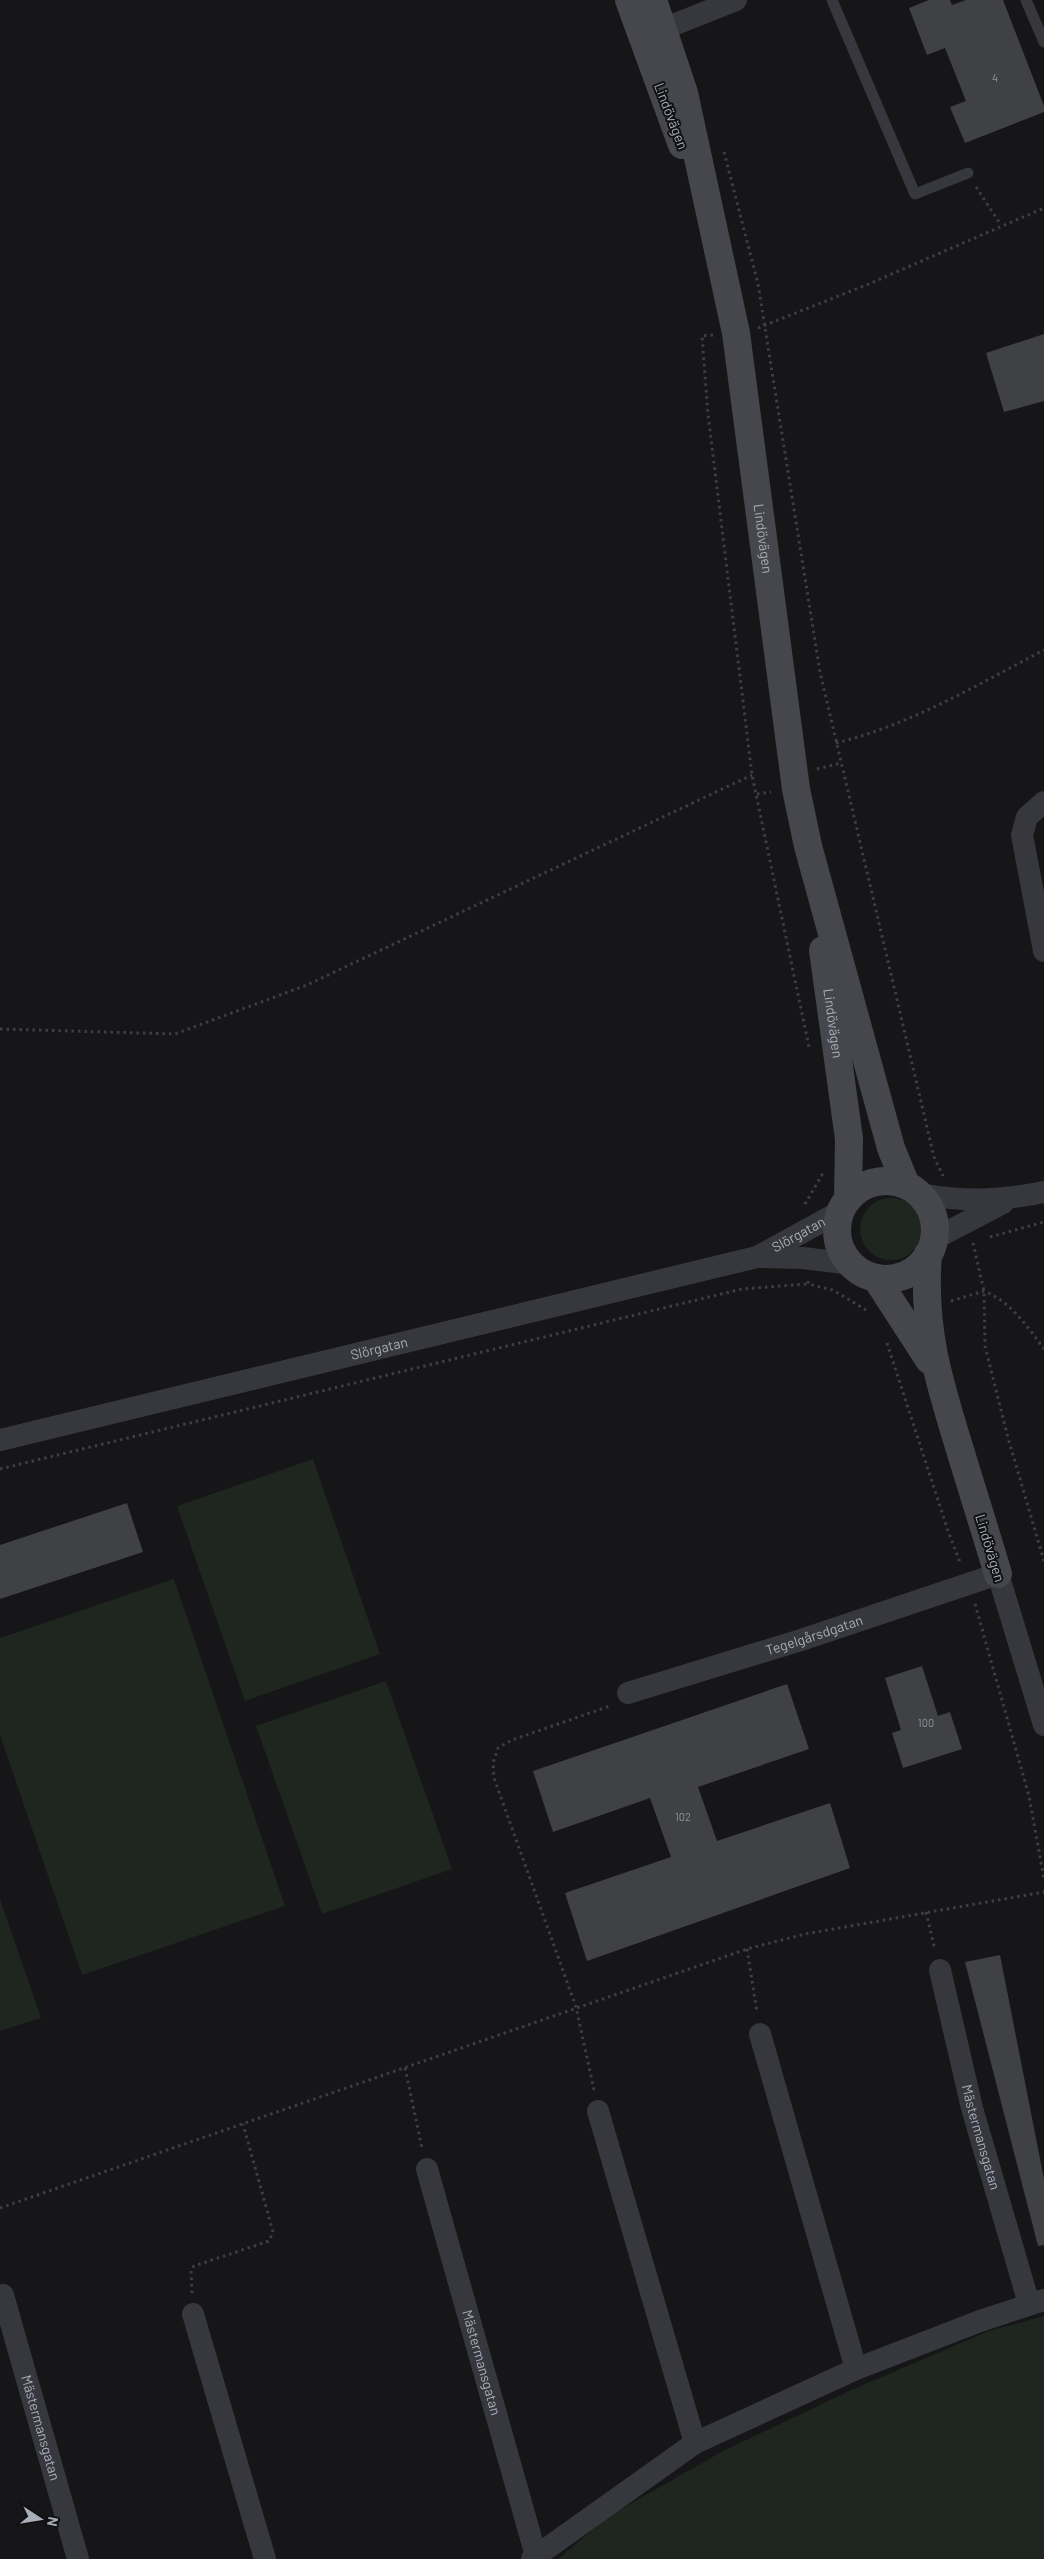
<svg xmlns="http://www.w3.org/2000/svg" width="1044" height="2559" viewBox="0 0 1044 2559" font-family="Barlow,sans-serif">
  <style>
    .green { fill: #1e261f }
    .building { fill: #404145 }
    .lines { fill: none; stroke-linecap: round; stroke-linejoin: round }
    .path { stroke: #3d3f44; stroke-width: 3; stroke-dasharray: 2.5 4; stroke-linecap: butt }
    .lane { stroke: #37383d; stroke-width: 11 }
    .street { stroke: #37383d; stroke-width: 22 }
    .secondary { stroke: #45474d; stroke-width: 28 }
    .labels { text-anchor: middle; stroke-width: 4; stroke-linejoin: round; paint-order: stroke }
    .number-label { font-size: 11px; fill: #8e929b }
    .street-label { font-size: 14px; fill: #a8adb8; stroke: #111113 }
  </style>
  <rect width="100%" height="100%" fill="#161618"/>
  <path class="green" d="M860 1229a31 31 0 1 1 62 0a31 31 0 1 1-62 0Z
    M313,1459L380,1654L245,1701L177,1506Z
    M174,1579L285,1906L82,1975L0,1735V1638Z
    M386,1681L452,1869L322,1914L256,1726Z
    M0,1899L41,2018L0,2031Z
    M1044,2316V2559H558L609,2516L723,2451L856,2388L989,2331Z"/>
  <path class="building" d="M929,0H950L952,5L966,0H1003L1044,106V112L965,143L950,107L966,101L945,48L927,55L909,8Z
    M1044,334V401L1004,412L986,353Z
    M127,1503L143,1552L0,1599V1545Z
    M922,1666L938,1716L950,1712L962,1749L903,1768L892,1733L901,1730L885,1678Z
    M787,1684L809,1749L698,1787L717,1841L830,1803L850,1868L587,1961L565,1893L671,1857L650,1798L553,1832L533,1771Z
    M1000,1955L1044,2179V2245L1038,2246L965,1962Z"/>
  <g class="lines">
    <path class="path" d="M724,152L758,284L820,672L934,1157L943,1176
      M976,187L1001,225
      M758,328L871,283L1044,208
      M713,335L702,336L708,414L752,775L809,1047
      M836,743C910,725 977,685 1044,650
      M817,769L841,763
      M757,794L771,792
      M0,1029L175,1034L307,985L752,775
      M805,1204L823,1173
      M990,1237L1044,1222
      M973,1243L984,1291L985,1346L1008,1438L1044,1561
      M808,1281V1284L833,1290L866,1310
      M951,1301L984,1291C1011,1302 1027,1326 1044,1349
      M887,1343L948,1531L961,1565
      M0,1469L742,1289L808,1284
      M975,1604L1029,1796L1044,1879
      M926,1912L935,1950
      M747,1949L757,2012
      M405,2068L422,2148
      M594,2090L576,2007L494,1778L493,1763L498,1748L512,1740L610,1706
      M0,2208L747,1949L805,1934L1044,1892
      M192,2293L191,2270L194,2266L269,2241L273,2232L243,2124"/>
    <path class="lane" d="M832,0L915,194L968,173
      M1026,0L1044,42"/>
    <g class="street">
      <path d="M648,35L736,0"/>
      <path d="M1044,802L1027,817L1022,835L1044,951"/>
      <path d="M920,1194C966,1202 998,1201 1044,1192"/>
      <path d="M934,1239L1003,1203"/>
      <path d="M761,1257L803,1258L851,1264"/>
      <path id="s1" d="M0,1440L757,1257L841,1211"/>
      <path id="s2" d="M628,1693L801,1640L998,1574L1044,1725"/>
      <path id="s3" d="M940,1970L972,2108L1029,2304"/>
      <path d="M760,2034L856,2369"/>
      <path d="M598,2111L695,2443"/>
      <path id="s4" d="M427,2169L536,2556"/>
      <path id="s5" d="M3,2295L78,2559"/>
      <path d="M193,2314L265,2559"/>
      <path d="M532,2559L695,2443L856,2369L980,2321L1044,2300"/>
    </g>
    <g class="secondary">
      <path d="M629,0L682,145"/>
      <path id="s6" d="M653,0L684,93L736,333L796,789L808,846L891,1148L906,1185"/>
      <path id="s7" d="M823,950L849,1139L848,1199"/>
      <circle cx="886" cy="1230" r="49"/>
      <path d="M928,1254C922,1330 939,1382 961,1453C973,1493 986,1533 998,1574"/>
      <path d="M876,1278L929,1360"/>
    </g>
  </g>
  <g class="labels">
    <g class="number-label">
      <text x="995" y="82">4</text>
      <text x="926" y="1727">100</text>
      <text x="683" y="1821">102</text>
    </g>
    <g class="street-label">
      <text transform="translate(671 116) rotate(69)" y="5">Lindövägen</text>
      <text dy="5" stroke="none"><textPath href="#s6" startOffset="551">Lindövägen</textPath></text>
      <text dy="5" stroke="none"><textPath href="#s7" startOffset="74">Lindövägen</textPath></text>
      <text dy="5" stroke="none"><textPath href="#s1" startOffset="826">Slörgatan</textPath></text>
      <text dy="5" stroke="none"><textPath href="#s1" startOffset="390">Slörgatan</textPath></text>
      <text transform="translate(990 1548) rotate(73)" y="5">Lindövägen</text>
      <text dy="5" stroke="none"><textPath href="#s2" startOffset="195">Tegelgårsdgatan</textPath></text>
      <text dy="5" stroke="none"><textPath href="#s3" startOffset="172">Mästermansgatan</textPath></text>
      <text dy="5" stroke="none"><textPath href="#s4" startOffset="201">Mästermansgatan</textPath></text>
      <text dy="5" stroke="none"><textPath href="#s5" startOffset="138">Mästermansgatan</textPath></text>
    </g>
  </g>
  <g transform="translate(40 2519) rotate(102)" stroke="#111113" stroke-width="4" paint-order="stroke">
  <path d="M0-4L9 19L0 12L-9 19Z" fill="#a8adb8"/>
  <text y="-8" font-size="14" font-weight="bold" text-anchor="middle" fill="#a8adb8">N</text>
  </g>
</svg>
